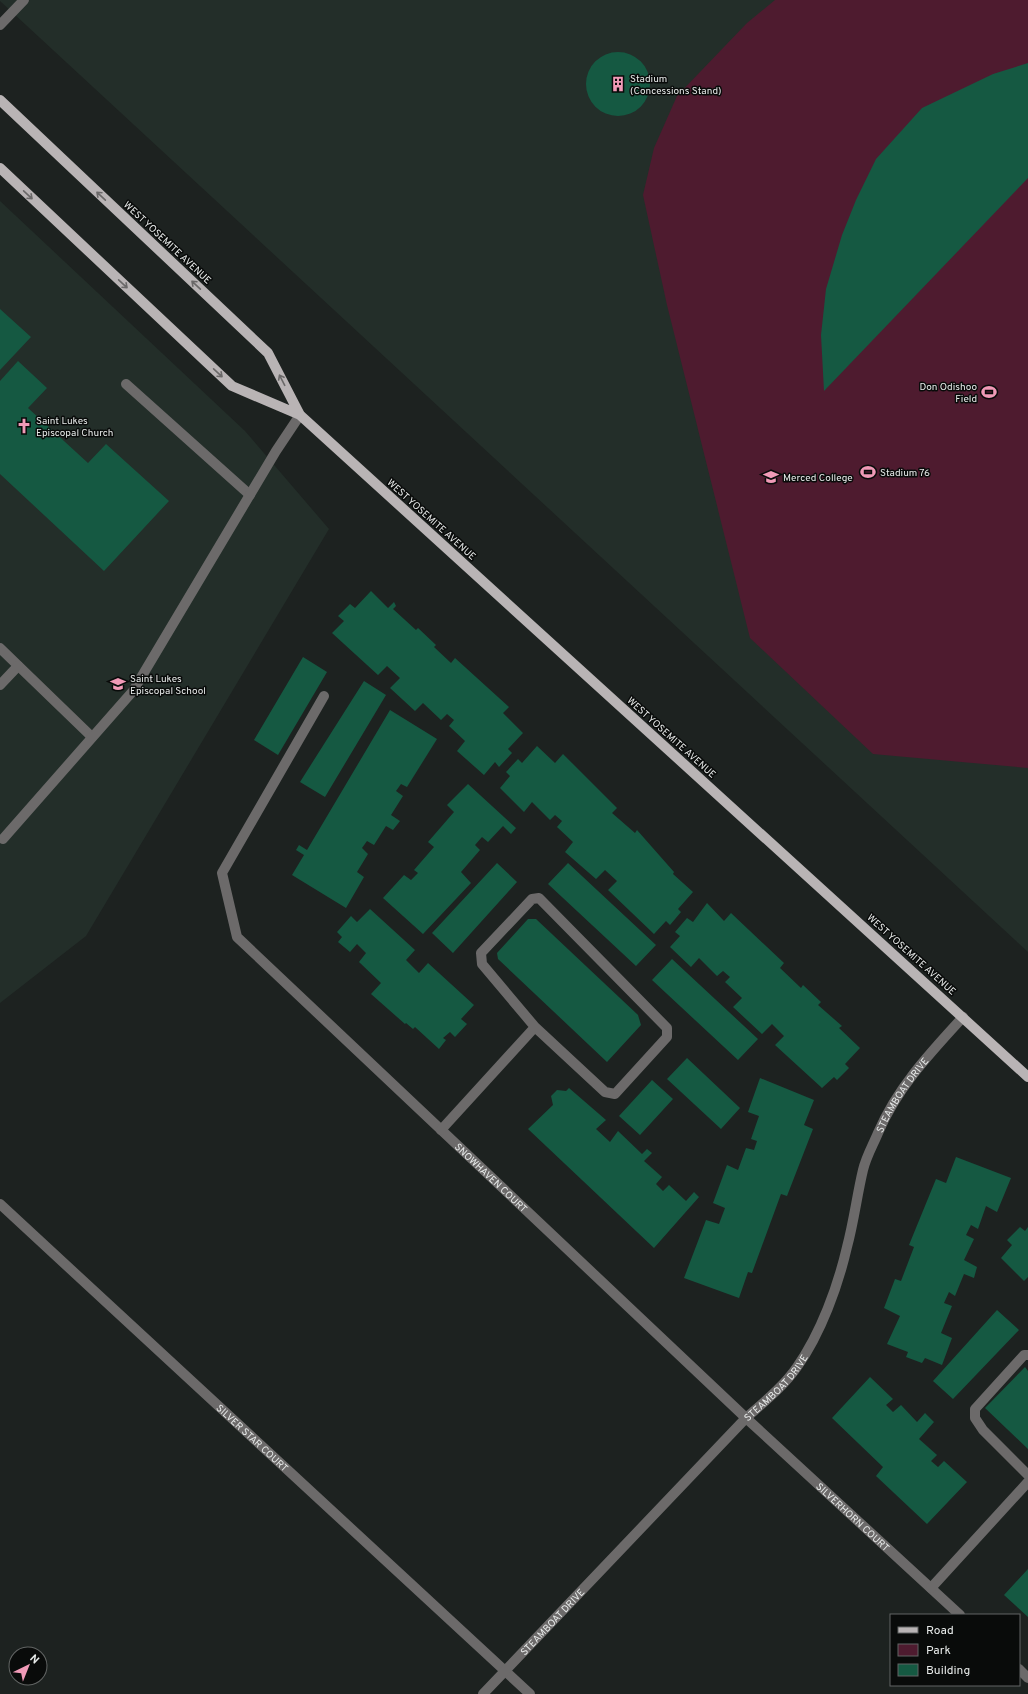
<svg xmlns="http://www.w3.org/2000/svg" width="1028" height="1694" viewBox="0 0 1028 1694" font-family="Overpass,sans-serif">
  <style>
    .built { fill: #232e29 }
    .green { fill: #4e1b2f }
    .building { fill: #155942 }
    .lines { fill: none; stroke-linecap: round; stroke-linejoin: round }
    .minor { stroke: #6c6a6a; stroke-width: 10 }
    .major { stroke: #b9b4b5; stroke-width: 10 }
    .oneway { stroke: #6a6868 }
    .labels { text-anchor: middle; stroke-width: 3; stroke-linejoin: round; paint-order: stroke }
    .poi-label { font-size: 10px; fill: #e8ebea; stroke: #090b0a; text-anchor: start }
    .street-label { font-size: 10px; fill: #e8ebea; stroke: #090b0a }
  </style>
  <rect width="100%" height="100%" fill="#1d2220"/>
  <path class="built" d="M0,0H1028V952L0,1Z
    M0,201L245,431L329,529L86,936L0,1003Z"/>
  <path class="green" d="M775,0H1028V768L873,754L750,638L667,305L643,195L654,148L677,96L747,23Z"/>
  <path class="building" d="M586 84a32 32 0 1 1 64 0a32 32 0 1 1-64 0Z
    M1028,63V178L824,391L821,335L826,289L842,235L856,200L876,159L922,108L993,74Z
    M0,309L31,337L0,370Z
    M18,361L47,388L28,408L88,463L106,444L169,501L104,571L0,474V381Z
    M371,591L388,608L394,602L396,606L393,609L416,630L418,628L436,645L434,647L451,663L455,658L509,707L503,713L523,733L508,749L512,753L499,767L495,762L484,775L457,751L465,741L449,726L454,720L447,714L441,720L423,703L415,711L390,688L400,678L387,666L378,675L332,633L344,621L338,616L350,604L355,608Z
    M303,657L327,672L278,755L254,740Z
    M364,681L386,695L325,797L300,782Z
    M390,710L437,739L407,787L401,784L396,791L403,796L391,815L400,821L393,830L386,826L374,845L367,841L362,848L368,854L357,872L364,877L346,908L292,875L304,855L296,850L299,845L307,850Z
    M537,746L555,763L563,754L617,808L612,813L635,833L637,830L674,872L673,874L693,892L678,909L681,912L670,925L666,921L654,934L608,890L617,881L605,870L596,879L565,852L573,842L557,827L562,821L555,815L550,820L532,802L524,812L500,788L510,776L506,772L518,759L522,763Z
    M468,784L516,828L511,834L503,826L488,842L482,837L475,845L480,850L461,872L471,883L423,934L383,898L404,875L411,880L418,873L414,870L434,847L428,842L454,812L447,805Z
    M497,863L517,882L453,953L432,933Z
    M568,863L656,945L636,966L548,884Z
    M707,903L724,921L731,913L784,963L780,968L801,988L803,985L821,1002L818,1005L842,1026L839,1028L860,1048L845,1064L849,1068L837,1080L834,1077L822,1088L775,1045L784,1036L772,1024L762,1034L733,1007L742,998L725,982L730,977L723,971L717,976L699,958L691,967L670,947L680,936L675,932L687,918L693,922Z
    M370,909L415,950L406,960L419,973L428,963L474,1005L461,1019L467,1024L455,1037L450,1032L443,1038L446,1040L439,1049L415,1027L413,1029L406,1023L405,1024L371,994L381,983L359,962L366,953L357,944L350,952L338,942L342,937L337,932L351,916L357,922Z
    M528,919H536L638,1015L641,1025L607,1062L498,959L497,953Z
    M672,959L758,1039L738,1060L652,980Z
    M687,1058L740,1108L721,1129L667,1079Z
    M760,1078L814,1100L804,1125L813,1129L787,1196L781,1194L752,1273L748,1272L739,1298L684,1278L706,1220L719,1224L725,1208L713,1203L727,1165L738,1170L746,1148L754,1150L757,1141L751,1139L759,1116L748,1112Z
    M652,1080L673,1099L640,1135L619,1116Z
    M569,1088L606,1120L596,1129L610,1142L618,1131L642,1154L647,1149L652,1153L644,1161L662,1177L656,1184L663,1191L669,1185L686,1201L694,1192L699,1197L654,1248L528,1129L553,1105L551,1096L557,1090L566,1091Z
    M956,1157L1011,1178L997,1212L986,1206L978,1229L971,1225L966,1235L974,1239L964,1260L977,1267L974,1278L964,1274L955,1296L949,1292L944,1303L952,1306L941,1333L952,1338L942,1365L925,1358L922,1363L906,1357L908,1352L887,1344L900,1316L884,1308L895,1279L901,1281L914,1247L909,1245L936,1179L946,1183Z
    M1020,1227L1025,1231L1028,1227V1277L1024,1281L1001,1258L1012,1245L1007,1240Z
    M997,1310L1019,1330L953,1399L933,1381Z
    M1025,1367L1028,1371V1449L985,1408Z
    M870,1377L893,1399L886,1405L893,1412L901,1405L917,1422L925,1413L934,1422L919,1439L937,1455L931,1461L938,1467L944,1461L967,1482L927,1524L876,1476L883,1467L832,1418Z
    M1028,1569V1617L1004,1595Z"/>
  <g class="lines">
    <g class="minor">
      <path d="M0,25L24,0"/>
      <path d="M126,384L250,495"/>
      <path d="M0,648L92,737"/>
      <path d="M0,685L18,666"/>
      <path id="s1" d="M324,696L222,873L237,937L746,1418L960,1615"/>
      <path d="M3,839L133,691L276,451L300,415"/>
      <path d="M441,1130L535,1027L605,1092L615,1094L667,1037V1028L539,898L532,899L481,953L482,964L535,1027"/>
      <path id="s2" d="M0,1204L530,1694"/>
      <path d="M1028,1355H1024L975,1409V1418L983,1430L1028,1475"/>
      <path d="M931,1588L1028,1482"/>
      <path d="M1019,1669L1028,1678"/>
      <path id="s3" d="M483,1694L746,1418C764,1402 784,1386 797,1367C821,1333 838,1286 847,1247C854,1221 857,1195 863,1170C866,1157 873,1145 878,1133C897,1088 930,1053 963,1017"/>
    </g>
    <path class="major" d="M0,100L268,353L300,415
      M0,168L232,386L300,415L1028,1077"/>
  </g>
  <defs><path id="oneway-shaft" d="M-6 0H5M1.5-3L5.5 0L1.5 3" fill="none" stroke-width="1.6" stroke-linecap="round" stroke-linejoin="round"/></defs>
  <g class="oneway">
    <use href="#oneway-shaft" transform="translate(28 195) rotate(43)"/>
    <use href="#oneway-shaft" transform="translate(101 196) rotate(-137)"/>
    <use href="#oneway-shaft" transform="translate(123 284) rotate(43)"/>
    <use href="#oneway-shaft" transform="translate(196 285) rotate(-137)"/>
    <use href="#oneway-shaft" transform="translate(218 373) rotate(43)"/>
    <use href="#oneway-shaft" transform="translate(282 380) rotate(-117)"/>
  </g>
  <defs>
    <g id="building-bare" transform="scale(1.2)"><path d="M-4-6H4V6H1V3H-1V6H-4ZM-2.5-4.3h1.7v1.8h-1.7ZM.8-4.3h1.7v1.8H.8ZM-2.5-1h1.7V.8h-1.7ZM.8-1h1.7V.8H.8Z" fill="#f09ab7" stroke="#090b0a" stroke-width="2.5" paint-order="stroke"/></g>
    <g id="stadium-bare" transform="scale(1.2)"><path d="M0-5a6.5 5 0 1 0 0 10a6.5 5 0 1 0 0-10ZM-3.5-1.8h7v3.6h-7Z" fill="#f09ab7" stroke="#090b0a" stroke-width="2.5" paint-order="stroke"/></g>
    <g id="church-bare" transform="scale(1.2)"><path d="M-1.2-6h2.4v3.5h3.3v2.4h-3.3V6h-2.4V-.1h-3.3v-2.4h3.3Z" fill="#f09ab7" stroke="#090b0a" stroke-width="2.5" paint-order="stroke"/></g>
    <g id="university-bare" transform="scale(1.2)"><path d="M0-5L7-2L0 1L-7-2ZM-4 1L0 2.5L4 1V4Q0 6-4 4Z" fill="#f09ab7" stroke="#090b0a" stroke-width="2.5" paint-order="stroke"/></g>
    <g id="school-bare" transform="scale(1.2)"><path d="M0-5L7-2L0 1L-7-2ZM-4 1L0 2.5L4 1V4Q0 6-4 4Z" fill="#f09ab7" stroke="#090b0a" stroke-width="2.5" paint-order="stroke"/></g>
  </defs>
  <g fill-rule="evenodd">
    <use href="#building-bare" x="618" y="84"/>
    <use href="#stadium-bare" x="989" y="392"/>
    <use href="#church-bare" x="24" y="426"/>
    <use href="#stadium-bare" x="868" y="472"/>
    <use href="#university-bare" x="771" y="477"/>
    <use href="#school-bare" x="118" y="684"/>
  </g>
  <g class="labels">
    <g class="poi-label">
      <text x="630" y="82">Stadium<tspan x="630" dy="12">(Concessions Stand)</tspan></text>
      <text x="977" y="390" text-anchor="end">Don Odishoo<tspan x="977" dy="12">Field</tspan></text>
      <text x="36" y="424">Saint Lukes<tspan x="36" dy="12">Episcopal Church</tspan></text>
      <text x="880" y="476">Stadium 76</text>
      <text x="783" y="481">Merced College</text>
      <text x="130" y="682">Saint Lukes<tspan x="130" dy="12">Episcopal School</tspan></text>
    </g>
    <g class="street-label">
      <text transform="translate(168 242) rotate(43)" y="4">WEST YOSEMITE AVENUE</text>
      <text transform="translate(432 519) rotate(42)" y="4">WEST YOSEMITE AVENUE</text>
      <text transform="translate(672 737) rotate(42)" y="4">WEST YOSEMITE AVENUE</text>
      <text transform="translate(912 954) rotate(42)" y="4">WEST YOSEMITE AVENUE</text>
      <text dy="4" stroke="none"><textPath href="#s3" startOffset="748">STEAMBOAT DRIVE</textPath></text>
      <text dy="4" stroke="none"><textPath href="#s1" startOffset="620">SNOWHAVEN COURT</textPath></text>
      <text dy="4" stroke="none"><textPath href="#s3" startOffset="424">STEAMBOAT DRIVE</textPath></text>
      <text dy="4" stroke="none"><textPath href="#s2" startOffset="344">SILVER STAR COURT</textPath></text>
      <text dy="4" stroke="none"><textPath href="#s1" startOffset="1116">SILVERHORN COURT</textPath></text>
      <text dy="4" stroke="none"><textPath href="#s3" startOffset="100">STEAMBOAT DRIVE</textPath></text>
    </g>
  </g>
  <rect x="890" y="1614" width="130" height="72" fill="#090b0a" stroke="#626564"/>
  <rect x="898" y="1627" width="20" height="6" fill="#b9b4b5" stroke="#626564"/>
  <text x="926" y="1634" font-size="12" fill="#e8ebea">Road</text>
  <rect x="898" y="1644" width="20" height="12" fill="#4e1b2f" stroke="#626564"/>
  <text x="926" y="1654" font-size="12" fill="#e8ebea">Park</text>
  <rect x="898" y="1664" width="20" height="12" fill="#155942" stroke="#626564"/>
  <text x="926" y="1674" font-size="12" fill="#e8ebea">Building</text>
  <g transform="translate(28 1666) rotate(43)"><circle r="19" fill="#090b0a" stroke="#626564"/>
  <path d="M0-3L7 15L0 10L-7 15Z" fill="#f09ab7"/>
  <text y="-6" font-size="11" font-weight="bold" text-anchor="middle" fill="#e8ebea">N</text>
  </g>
</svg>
